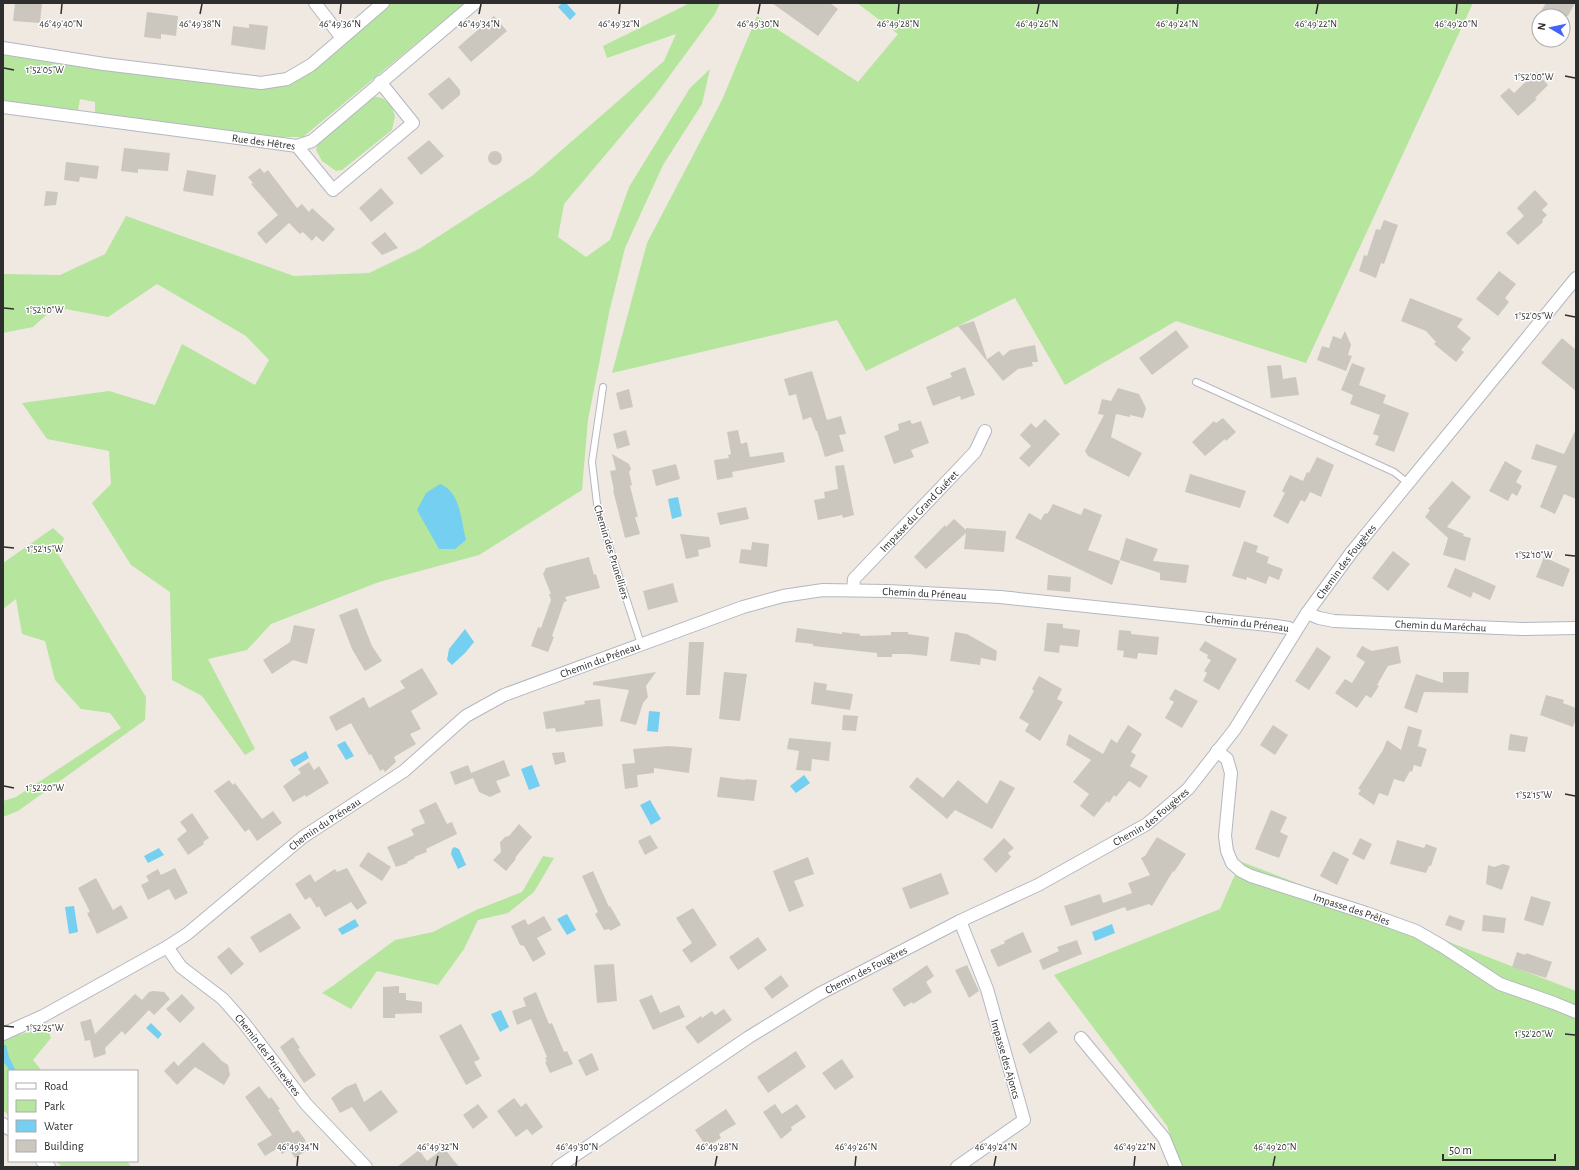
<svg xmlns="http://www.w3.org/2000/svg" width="1579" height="1170" viewBox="0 0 1579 1170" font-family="'Alegreya Sans',sans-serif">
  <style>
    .green { fill: #b6e59e }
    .water { fill: #75cff0 }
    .building { fill: #cbc7bf }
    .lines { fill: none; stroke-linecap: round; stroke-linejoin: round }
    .service-casing { stroke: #b4b7c1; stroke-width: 8 }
    .minor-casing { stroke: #b4b7c1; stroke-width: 14 }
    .service { stroke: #fff; stroke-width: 6 }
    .minor { stroke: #fff; stroke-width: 12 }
    .ticks { fill: none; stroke: #2e2e2e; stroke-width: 1.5 }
    .labels { text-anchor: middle; stroke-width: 3; stroke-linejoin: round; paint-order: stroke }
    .street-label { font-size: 11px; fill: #2e2e2e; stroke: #fff }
    .ticks-label { font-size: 10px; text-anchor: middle; fill: #2e2e2e; stroke: #fff; stroke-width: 3; stroke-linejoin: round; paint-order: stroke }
  </style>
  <rect width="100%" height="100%" fill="#efe9e1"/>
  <path class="green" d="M391,3H465L303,137H279L95,115V102L80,99L78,110L3,101V55L258,88L282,86L307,75Z
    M687,3H720L715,14L654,97L564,204L558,237L586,257L610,240L629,187L690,88L710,69L702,104L663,165L625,248L609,313L588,420L582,490L479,555L379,582L271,624L247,650L208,659L255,749L245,755L202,696L172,680L170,592L131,565L92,503L111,484L109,451L47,439L22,403L109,391L155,405L182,344L255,385L269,360L246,336L157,284L108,317L55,307L33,327L3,333V274L60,275L105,254L126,216L294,276L369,273L419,249L532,176L664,61L676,34L607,58L603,46L686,5Z
    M857,3H1473L1306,363L1176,321L1065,385L1015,298L866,371L837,320L612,373L647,243L722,100L757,16L858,82L898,34Z
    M373,96L382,98L391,105L395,116L392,130L342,170L336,171L322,161L316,150L318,142Z
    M53,528L64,538L58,554L146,697L145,720L18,811L3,817V801L16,797L121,728L110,713L81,709L55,680L45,641L22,634L16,599L3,609V563Z
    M543,856L554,858L534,892L508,913L478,920L464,949L438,985L377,971L351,1009L322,993L334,985L395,940L433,932L476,910L522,892Z
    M1242,862L1576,991V1167H1181L1167,1126L1054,975L1220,909L1233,879Z
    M47,1027L51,1038L33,1060L42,1071H9V1116L3,1110V1039Z
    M56,1161H127L131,1167H62Z"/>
  <path class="water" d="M562,3H566L576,14L570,20L558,7Z
    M440,484C461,492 461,521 466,540L455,549H439L417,510L426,493Z
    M678,497L682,516L672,519L668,499Z
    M465,629L474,642L465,653L452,665L447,660L449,649Z
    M649,711L660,712L658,732L647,731Z
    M345,741L354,756L346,760L337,745Z
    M306,751L309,758L294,767L290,760Z
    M532,765L540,786L529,790L521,769Z
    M804,775L810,783L796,793L790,786Z
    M650,800L661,819L651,825L640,805Z
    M454,847L459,849L466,865L458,869L451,854L452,849Z
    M159,848L164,855L148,863L144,856Z
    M74,906L78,932L69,934L65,907Z
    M567,914L576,930L567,935L557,919Z
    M355,919L359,926L342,935L338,929Z
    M1112,924L1115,933L1095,941L1092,932Z
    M501,1010L509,1027L500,1032L491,1014Z
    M151,1023L162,1034L158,1039L146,1028Z
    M3,1045H6L9,1057L16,1071H10L3,1061Z"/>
  <path class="building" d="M15,3H42L40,23L13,21Z
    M772,3H830L838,9L818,36Z
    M1546,3H1575L1568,16H1538Z
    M147,12L178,16L176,36L161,34V39L144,37Z
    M494,16L507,31L471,62L458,47Z
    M249,24L268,26L265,50L231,45L233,26L249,28Z
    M1536,72L1548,85L1535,98L1537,99L1518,116L1500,96L1509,88L1514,93Z
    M449,77L460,90V95L442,110L428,94Z
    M429,140L444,156L421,175L407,158Z
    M124,148L170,153L168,171L138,169V173L121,171Z
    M488 158a7 7 0 1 1 14 0a7 7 0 1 1-14 0Z
    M66,162L99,166L97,179L80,177L79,182L64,180Z
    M260,168L264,173L268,170L297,208L302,204L309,212L312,208L335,229L323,242L316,236L312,241L303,232L300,234L289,223L266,244L257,233L278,215L251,184L253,183L248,177Z
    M187,170L216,175L213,196L183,191Z
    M381,188L394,203L371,222L359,208Z
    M1535,190L1548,204L1542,210L1547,215L1542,220L1543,222L1518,245L1506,233L1524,216L1517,208Z
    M46,191L58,192L56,205L44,206Z
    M1384,220L1398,225L1384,264L1381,263L1376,278L1359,271L1364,255L1367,256L1376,229L1380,230Z
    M385,232L398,248L382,255L371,243Z
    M1499,271L1516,284L1505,298L1509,302L1498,316L1476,299Z
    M1410,298L1463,319L1457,327L1471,338L1461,350L1464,352L1456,362L1434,344L1436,342L1426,331L1401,321Z
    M974,321L987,359L986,360L958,326Z
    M1176,330L1189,347L1152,375L1139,358Z
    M1345,331L1351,345L1348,355L1352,356L1346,371L1317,360L1322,346L1329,348L1333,336L1341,339Z
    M1562,338L1576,350V391L1541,363Z
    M1035,345L1038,362H1032L1033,366L1018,369L1003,381L986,360L999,351L1003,356L1010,350Z
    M1352,363L1365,368L1359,385L1386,395L1383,403L1409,413L1394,452L1375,445L1379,436L1373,434L1380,415L1350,404L1353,395L1341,390Z
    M1281,365L1283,379L1296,377L1299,395L1271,398L1267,366Z
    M965,367L975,395L961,400L960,396L933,406L926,387L952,377L950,373Z
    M812,371L827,420L841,416L846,434L839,435L844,451L825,457L817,431H816L811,417L803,420L796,394L789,396L784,379Z
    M1118,388L1139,394L1146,408L1143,418L1130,415V417L1116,414L1111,437L1142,453L1129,477L1088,456L1085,451L1104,415L1098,414L1102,399L1111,401Z
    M629,389L633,407L620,410L616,393Z
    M1223,418L1236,432L1226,441L1225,439L1205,456L1192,442L1214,421L1216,423Z
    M1045,419L1060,434L1029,467L1019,458L1031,446L1020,435L1031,423L1036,428Z
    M910,420L912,424L921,421L929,443L911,450L914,457L894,464L884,436L899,430L898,424Z
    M1576,429V499L1564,494L1555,514L1540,507L1557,466L1531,459L1536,444L1564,454Z
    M626,430L630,445L617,449L613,434Z
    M738,430L741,444L747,442L750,457L783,452L785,462L732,472L733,477L717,480L714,460L729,458L728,455L731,454L727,432Z
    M612,454L629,464L631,469L629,472L632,485L630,486L638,517H635L640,534L625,538L613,490H614L610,471L616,470Z
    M1317,457L1334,465L1321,497L1310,492L1305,502L1301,500L1288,524L1273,516L1285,493L1282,491L1290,475L1303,481L1307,472L1309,473Z
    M1505,461L1522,471L1516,482L1522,486L1517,496L1512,493L1508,501L1489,491Z
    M676,464L680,479L656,486L652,470Z
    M844,465L854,515L843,518L842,515L818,520L814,500L825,498L824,492L838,489L835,466Z
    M1190,474L1246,491L1240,508L1185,492Z
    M1452,481L1471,497L1447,527L1464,534L1463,536L1471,538L1465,561L1443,555L1448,538L1425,517L1430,510L1428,509Z
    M1053,504L1081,515L1084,508L1102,515L1088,550L1120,561L1112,585L1015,538L1029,513L1041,520L1044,514L1048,513Z
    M746,507L749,519L720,525L717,513Z
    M954,519L966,530V528L1006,531L1004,552L964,549L966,533L926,569L914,557L945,525L946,527Z
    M680,534L709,537L711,547L698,550L699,556L686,559Z
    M1126,538L1158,549L1153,561L1189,565L1186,583L1160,580V573L1120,560Z
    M1244,541L1258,546L1256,552L1269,557L1267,563L1283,569L1279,580L1269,576L1266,584L1247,577L1246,580L1232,576Z
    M752,542L769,544L767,567L739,563L741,549L751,550Z
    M1393,551L1410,564L1388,591L1372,578Z
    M589,557L594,575L596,574L600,588L565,597L567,601L564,602L552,636L554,637L548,652L531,646L538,627L541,628L551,600L549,594H551L543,574L546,568Z
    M1544,557L1570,569L1563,587L1536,577Z
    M1455,568L1496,586L1490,600L1473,592L1471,598L1447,587Z
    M1048,575L1071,577L1070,592L1047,590Z
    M673,583L678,602L648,610L643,591Z
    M357,608L372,646L382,661L365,671L352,649L339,615Z
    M1047,623L1063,624V628L1080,630L1078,647L1060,645L1059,653L1044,651Z
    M294,625L315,629L307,664L293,660L272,674L263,660L290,642Z
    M797,628L842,634V632L860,634V636L891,635V632H908V634L929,637L927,656L908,654H892V657H877V653L813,646V644L795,642Z
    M1119,630L1131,631V634L1159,637L1157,655L1138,653L1137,659L1123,657L1124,651L1117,650Z
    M955,632L967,634L997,651L996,661L981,658L980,665L950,661Z
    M1205,641L1237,659L1219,690L1203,681L1207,673L1204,671L1211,660L1207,658L1208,655L1199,650Z
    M689,642H704L700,695H686Z
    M1362,646L1372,651L1398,646L1401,663L1388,666L1377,685L1379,686L1371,698L1366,695L1357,708L1335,693L1345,679L1352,683L1365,662L1356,656Z
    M1317,647L1331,657L1309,690L1295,681Z
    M422,668L438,694L411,711L421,729L410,734L416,744L394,757L396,762L385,772L383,769L380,771L371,754L369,755L351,723L336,731L329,717L364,697L369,708L405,688L400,681Z
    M656,672L646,686L648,697L643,703L636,725L620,721L629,690L593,685V682Z
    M724,672L747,674L740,721L719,719Z
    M1443,672H1469L1468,693L1424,692L1417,713L1404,708L1416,674L1443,683Z
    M1039,676L1062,689L1057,699L1063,702L1040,741L1025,731L1029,724L1019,718L1034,691L1032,689Z
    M814,682L827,684L826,690L853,694L850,710L811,704Z
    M1175,689L1198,701L1182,728L1165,718L1174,702L1169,699Z
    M1546,695L1564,700L1563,703L1576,708V718L1573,727L1540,715Z
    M600,699L603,726L556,732L555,728L546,729L543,712L585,704L584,701Z
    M843,715L858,716L856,731L842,730Z
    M1128,725L1142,734L1131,752L1136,755L1130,766L1148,776L1140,788L1129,781L1116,797L1114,795L1109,803L1107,801L1094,817L1080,806L1089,794L1073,782L1091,760L1066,745L1069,734L1103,754L1111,739L1117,743Z
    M1273,725L1288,735L1275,755L1260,745Z
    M1408,726L1422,730L1418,746L1427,749L1421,767L1414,765L1412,772L1410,771L1404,782L1394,779L1388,796L1379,793L1374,805L1358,794L1361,790L1358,789L1383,750L1387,740L1401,750Z
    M1510,734L1528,737L1525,752L1508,750Z
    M789,738L831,742L829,761L812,759L811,771L796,770L799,751L787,749Z
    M669,746L692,748L689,773L654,768V773L637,775L638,787L625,789L622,764L635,763L633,749Z
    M564,752L566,762L555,765L552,753Z
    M504,760L510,776L496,781L501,792L490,797L479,792L473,778L455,785L450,772L468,765L471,773Z
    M309,762L314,770L319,766L329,783L306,797L305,795L293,802L283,786L301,773L298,769Z
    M720,777L745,780V779L757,780L754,801L717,797Z
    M917,777L943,798L958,780L987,804L1000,780L1015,788L992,829L955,810L947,819L909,787Z
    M229,780L233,785L235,783L262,819L273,811L282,823L257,841L249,829L245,832L214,791Z
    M436,802L447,824L452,822L457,834L426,849L427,852L414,857L415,858L407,862L408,863L396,867L387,847L414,835L411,829L425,823L419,810Z
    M1271,810L1287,817L1280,832L1288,836L1279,858L1255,849Z
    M192,813L209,838L203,842L204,844L188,855L177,839L187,831L180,822Z
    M519,824L532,837L515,858L516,859L506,871L493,860L501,852L500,842L505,837L509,836Z
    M650,835L658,848L645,855L638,841Z
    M1157,837L1186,854L1174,872L1173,871L1152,906L1149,904L1127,911L1125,907L1071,926L1064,906L1100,894L1103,903L1132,893L1128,883L1150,875L1141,858L1145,856Z
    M1004,838L1014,848L1008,853L1011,857L996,873L983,859Z
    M1360,838L1372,844L1364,860L1352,854Z
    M1397,840L1424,848L1426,844L1437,848L1431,866H1429L1426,873L1390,864Z
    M1333,851L1349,859L1337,885L1320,876Z
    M368,852L391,867L382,881L359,866Z
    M808,857L814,874L794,881L804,906L789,912L773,871Z
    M1503,864L1510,866L1502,890L1486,884L1488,865L1494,867Z
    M175,868L188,893L175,900L169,889L148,900L141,885L149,881L146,876L158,869L161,875Z
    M347,868L367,903L357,910L351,902L325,917L319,906L317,908L310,897L305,900L295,884L310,874L315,882L335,869L337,872Z
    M593,871L609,907L610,906L621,925L610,931V929L604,930L595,914L598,912L582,876Z
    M941,873L949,894L910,909L902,888Z
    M96,878L113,910L121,905L128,918L97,934L87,913L90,912L78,888Z
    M1531,896L1551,902L1543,926L1524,920Z
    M693,908L717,945L691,963L682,950L692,943L676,918Z
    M290,913L301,928L260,953L250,937Z
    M1449,915L1465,921L1461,931L1445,925Z
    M1483,915L1506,918L1504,933L1482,931Z
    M544,916L552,930L537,938L546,954L533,962L524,946L520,945L511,926L525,919L528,925Z
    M1023,932L1032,952L998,967L990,950L1005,943L1004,941Z
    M758,937L767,950L738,970L729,957Z
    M1077,940L1082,954L1043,970L1039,960L1059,951L1057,947Z
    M229,947L244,964L231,975L217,957Z
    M1517,952L1525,955L1526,953L1552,962L1546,978L1512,967Z
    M614,964L617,1001L597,1003L594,965Z
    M927,965L934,976L926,982L932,992L913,1004L912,1002L904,1007L892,989Z
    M967,965L979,991L969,998L955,970Z
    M781,975L789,986L772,999L764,988Z
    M399,986V993H406V1000L422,1002V1013L395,1014V1018H383V987Z
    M153,991L164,992L170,999L154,1015L149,1010L125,1035L122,1031L105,1048L106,1054L94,1058L90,1040L85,1041L80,1022L91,1019L95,1034L135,994L142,1000L149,992Z
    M536,992L549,1024L552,1023L564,1052L567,1051L573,1064L550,1073L545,1062L547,1061L545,1058L547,1057L531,1019L517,1025L512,1011L526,1006L523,998Z
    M182,994L195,1008L180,1023L166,1009Z
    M652,995L660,1013L679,1005L685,1017L653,1030L639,1000Z
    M724,1009L732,1020L698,1044L685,1027L701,1016L702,1018L712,1011L715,1015Z
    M1049,1021L1058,1032L1030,1054L1022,1044Z
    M461,1024L480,1059L474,1062L482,1076L466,1085L439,1036Z
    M293,1037L300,1048L298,1049L316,1075L304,1083L280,1047Z
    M203,1042L222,1061L228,1065L230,1075L224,1085L195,1067L177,1085L164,1071L174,1061L178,1066Z
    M796,1051L806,1067L768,1093L757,1077Z
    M592,1053L599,1070L586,1076L578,1060Z
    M842,1059L854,1077L835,1090L822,1073Z
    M356,1083L364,1102L381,1090L398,1112L370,1132L352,1107L340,1113L331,1098L346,1087Z
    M259,1086L269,1099L271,1097L280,1109L278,1110L293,1133L298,1130L306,1141L301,1144L306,1151L295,1158L289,1149L282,1154L278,1148L265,1156L257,1144L272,1135L245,1097Z
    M514,1098L521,1107L526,1103L543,1127L532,1135L527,1129L516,1137L497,1111Z
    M478,1104L488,1117L473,1129L463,1115Z
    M775,1104L782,1114L797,1104L806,1117L791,1127L792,1130L781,1139L763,1112Z
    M726,1109L736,1124L719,1134L721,1138L707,1147L695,1130Z
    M444,1148L459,1167H397L419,1150L427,1161Z"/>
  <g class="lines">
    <g class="service-casing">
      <path id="service" d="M1196,382L1394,472L1408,483
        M603,387L592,462L598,512L641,644"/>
    </g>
    <g class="minor-casing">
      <g id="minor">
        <path d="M315,3L342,38"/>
        <path d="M3,48L104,64L261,83L287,79L311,65L383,3"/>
        <path id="s1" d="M3,107L297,146L312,141L475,3"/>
        <path d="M297,146L333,190L413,123L380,82"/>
        <path id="s2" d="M853,590L854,579L975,452L985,431"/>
        <path id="s3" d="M1307,613L1319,618L1334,621L1522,629L1576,628"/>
        <path id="s4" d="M1217,751L1227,759L1231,773L1225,836L1227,851L1232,863L1241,871L1251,876L1366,913L1416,931L1442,946L1500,984L1554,1003L1576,1012"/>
        <path id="s5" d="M167,947L181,967L223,999L244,1023L306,1104L366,1167"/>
        <path id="s6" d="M3,1034L43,1016L167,947L187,934L303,837L404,771L466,716L504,695L743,607L783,596L823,590L887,591L1000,597L1276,626L1289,628L1295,631"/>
        <path d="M1081,1038L1164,1138L1176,1167"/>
        <path d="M3,1124L9,1129"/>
        <path d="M42,1161L49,1167"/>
        <path id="s7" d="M558,1167L749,1037L819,994L960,921L1038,885L1147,824L1188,789L1235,729L1307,613L1351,553L1576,278"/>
        <path d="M957,1167L1024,1120L987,989L960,921"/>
      </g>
    </g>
    <use href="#service" class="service"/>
    <use href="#minor" class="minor"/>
  </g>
  <path class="ticks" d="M61,14L62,4M200,14L202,4M340,14L341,4M479,14L481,4M619,14L620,4M758,14L760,4M898,14L899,4M1037,14L1039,4M1177,14L1178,4M1316,14L1318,4M1456,14L1457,4M4,68L14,70M1565,76L1575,78M4,308L14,309M1565,315L1575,317M4,547L14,548M1565,555L1575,556M4,786L14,788M1565,794L1575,796M4,1026L14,1027M1565,1034L1575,1035M297,1166L298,1156M436,1166L438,1156M576,1166L577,1156M715,1166L717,1156M855,1166L856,1156M994,1166L996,1156M1134,1166L1135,1156M1273,1166L1275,1156"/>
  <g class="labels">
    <g class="street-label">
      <text dy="4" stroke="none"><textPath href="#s1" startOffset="263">Rue des Hêtres</textPath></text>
      <text dy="4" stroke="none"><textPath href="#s2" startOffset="105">Impasse du Grand Guéret</textPath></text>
      <text transform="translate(612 552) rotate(73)" y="4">Chemin des Prunelliers</text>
      <text dy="4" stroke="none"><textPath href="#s7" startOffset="1014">Chemin des Fougères</textPath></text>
      <text dy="4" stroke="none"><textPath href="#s6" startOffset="1046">Chemin du Préneau</textPath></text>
      <text dy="4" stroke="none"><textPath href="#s6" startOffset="1370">Chemin du Préneau</textPath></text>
      <text dy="4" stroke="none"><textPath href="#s3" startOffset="135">Chemin du Maréchau</textPath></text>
      <text dy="4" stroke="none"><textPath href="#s6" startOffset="710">Chemin du Préneau</textPath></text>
      <text dy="4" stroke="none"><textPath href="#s7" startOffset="690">Chemin des Fougères</textPath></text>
      <text dy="4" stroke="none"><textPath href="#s6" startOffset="386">Chemin du Préneau</textPath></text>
      <text dy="4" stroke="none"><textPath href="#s4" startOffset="248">Impasse des Prêles</textPath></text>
      <text dy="4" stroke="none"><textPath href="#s7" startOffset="366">Chemin des Fougères</textPath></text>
      <text dy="4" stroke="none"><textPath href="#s5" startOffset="149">Chemin des Primevères</textPath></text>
      <text transform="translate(1006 1059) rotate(74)" y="4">Impasse des Ajoncs</text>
    </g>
  </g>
  <g class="ticks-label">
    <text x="61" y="27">46°49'40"N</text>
    <text x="200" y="27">46°49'38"N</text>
    <text x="340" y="27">46°49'36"N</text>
    <text x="479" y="27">46°49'34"N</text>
    <text x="619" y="27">46°49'32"N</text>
    <text x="758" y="27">46°49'30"N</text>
    <text x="898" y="27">46°49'28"N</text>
    <text x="1037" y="27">46°49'26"N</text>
    <text x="1177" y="27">46°49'24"N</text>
    <text x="1316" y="27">46°49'22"N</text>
    <text x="1456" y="27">46°49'20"N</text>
    <text x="45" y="73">1°52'05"W</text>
    <text x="1534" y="80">1°52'00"W</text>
    <text x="45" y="313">1°52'10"W</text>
    <text x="1534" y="319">1°52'05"W</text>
    <text x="45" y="552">1°52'15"W</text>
    <text x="1534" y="558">1°52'10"W</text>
    <text x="45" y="791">1°52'20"W</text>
    <text x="1534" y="798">1°52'15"W</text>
    <text x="45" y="1031">1°52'25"W</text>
    <text x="1534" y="1037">1°52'20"W</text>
    <text x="298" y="1150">46°49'34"N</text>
    <text x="438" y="1150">46°49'32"N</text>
    <text x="577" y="1150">46°49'30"N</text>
    <text x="717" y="1150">46°49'28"N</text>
    <text x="856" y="1150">46°49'26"N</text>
    <text x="996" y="1150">46°49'24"N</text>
    <text x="1135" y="1150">46°49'22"N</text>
    <text x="1275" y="1150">46°49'20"N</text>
  </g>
  <rect width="1579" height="1170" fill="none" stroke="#2e2e2e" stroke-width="8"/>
  <rect x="8" y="1070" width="130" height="92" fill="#ffffff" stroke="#ababab"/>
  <rect x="16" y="1083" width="20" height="6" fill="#ffffff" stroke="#ababab"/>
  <text x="44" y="1090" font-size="12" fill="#2e2e2e">Road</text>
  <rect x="16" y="1100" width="20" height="12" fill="#b6e59e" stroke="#ababab"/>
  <text x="44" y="1110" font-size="12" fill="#2e2e2e">Park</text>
  <rect x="16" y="1120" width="20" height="12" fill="#75cff0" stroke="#ababab"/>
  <text x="44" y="1130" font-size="12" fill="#2e2e2e">Water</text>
  <rect x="16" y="1140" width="20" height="12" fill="#cbc7bf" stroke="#ababab"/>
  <text x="44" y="1150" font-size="12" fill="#2e2e2e">Building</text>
  <g transform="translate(1551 28) rotate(279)"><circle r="19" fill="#ffffff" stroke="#ababab"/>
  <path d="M0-3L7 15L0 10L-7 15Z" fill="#4264fb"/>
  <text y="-6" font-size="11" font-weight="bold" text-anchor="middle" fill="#2e2e2e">N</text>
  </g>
  <path d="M1443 1154v6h112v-6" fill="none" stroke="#2e2e2e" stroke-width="2"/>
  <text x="1449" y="1154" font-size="12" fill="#2e2e2e" stroke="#ffffff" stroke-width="3" paint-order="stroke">50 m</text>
</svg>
